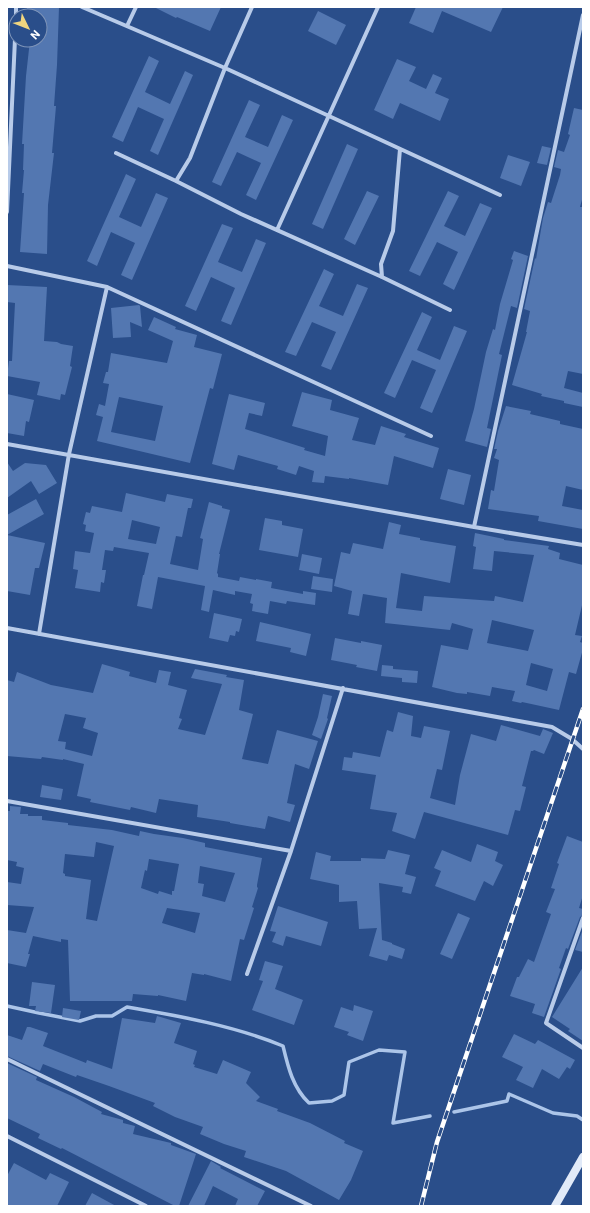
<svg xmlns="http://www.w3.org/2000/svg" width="590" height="1213" viewBox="0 0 590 1213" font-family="Roboto,sans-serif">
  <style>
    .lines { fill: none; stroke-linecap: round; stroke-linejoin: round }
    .stream { stroke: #acc5e9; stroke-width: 3.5 }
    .building { fill: #5377b1; fill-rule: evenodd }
    .street { stroke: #b8cbe9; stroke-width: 4 }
    .secondary { stroke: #e1eaf8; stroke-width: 8 }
    .rail-casing { stroke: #fff; stroke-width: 4.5 }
    .rail { stroke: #2a4e8a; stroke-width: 3; stroke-dasharray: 9; stroke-linecap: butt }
  </style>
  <rect width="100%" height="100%" fill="#2a4e8a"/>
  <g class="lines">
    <path class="stream" d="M7,1006L39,1013L80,1021L96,1016H112L127,1007C179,1016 235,1026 283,1046C288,1067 293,1088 309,1103L332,1101L344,1095L349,1062L379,1050L405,1052L393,1123L430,1116
      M454,1112L507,1101L509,1094L553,1113L577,1116L583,1120"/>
  </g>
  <path class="building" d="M27,7H59L57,65L54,106H56L52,153H54L48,205L47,254L20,252L24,193H22L24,170H23L24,144H22L26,76L30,40H40V16H27Z
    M154,7H221L210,31L177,17L176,18Z
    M416,7H503L491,32L442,11L433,33L409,23Z
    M318,11L346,25L336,45L308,31Z
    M149,56L159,61L145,92L170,104L185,71L193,75L158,155L150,151L164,119L138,107L123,142L112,137Z
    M397,59L416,67L409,81L426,89L433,74L442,78L435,93L449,99L440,121L400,103L393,119L374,110Z
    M249,100L260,105L245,137L268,147L282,115L293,120L256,200L246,195L261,163L237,152L221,186L212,182Z
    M574,108L583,110V196L580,207H583V374L568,371L564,388L583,393V407L564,403V401L541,396L542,394L512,385L527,332H526L530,311L524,309L535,258L536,259L543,218L548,202L551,203L560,175L561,169L554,167L558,150L564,152L570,135L568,134Z
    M347,144L358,149L323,229L312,224Z
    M542,146L551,148L547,165L537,163Z
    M508,155L530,162L521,186L500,178Z
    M126,174L136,179L119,217L141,227L156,193L168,198L132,280L121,275L135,243L111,232L97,266L87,261Z
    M367,191L379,196L355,245L344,239Z
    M448,191L459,196L444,226L465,236L480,203L492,208L454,290L443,284L458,252L437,242L420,276L409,271Z
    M222,224L233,228L218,262L242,272L256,239L266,243L231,325L221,321L235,288L211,277L196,311L185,306Z
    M514,251L528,256L517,308L511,306L499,354L502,355L487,428L491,429L487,447L465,441L474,409L486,352L493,329L495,330L500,304L513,260L511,259Z
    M324,269L334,274L319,306L343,316L357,284L368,288L331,370L321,366L336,332L312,322L296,356L285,352Z
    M7,285L47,287L44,341L57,342L61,344L73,346L70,366L72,367L65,395L61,394L60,400L37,395L40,382L7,376L9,361H12L15,303L7,302Z
    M139,305L140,306L142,327L130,322L131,337L113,338L111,308Z
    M422,312L432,317L417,350L440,360L454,326L467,331L432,413L420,408L436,370L412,360L395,398L384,393Z
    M154,317L176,327L175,329L197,335L194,347L222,354L213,389L210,388L190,463L97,441L103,417L96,415L99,404L105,406L109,384L103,383L106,372H108L111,353L167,363L173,341L148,330ZM119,397L163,406L155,441L111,432Z
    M302,392L332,400L330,410L359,418L352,440L375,445L381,426L406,434L404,437L439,448L433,468L394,456L388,485L349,478V479L325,476L324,483L312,482L314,471L299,466L296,475L277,469L278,466L238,455L234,470L212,464L229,394L265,403L262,416L249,413L245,429L305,448L304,450L325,456L328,436L292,426Z
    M7,394L34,400L29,422L26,421L24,436L7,433Z
    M506,406L531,411L530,414L560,421V424L583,429V490L566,486L562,506L583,510V529L538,521L539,516L488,509L491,490L494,491L499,460L494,458L497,449H494L498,431Z
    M7,462L13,471L25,463L46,465L57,483L39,494L31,481L7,498Z
    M448,469L471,475L464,505L440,499Z
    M126,493L165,502L167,494L193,499L191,508H188L182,537L176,536L170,564L198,570L203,539L200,538L209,502L222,506V508L230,510L219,554H220L217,573L218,574V577L239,581L240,577L256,580V579L272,582L271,588L303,594V591L316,593L315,605L287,601L286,604L270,601L268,614L252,611L253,604L250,603L252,594L235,591V595L213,590L209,612L201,610L205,586L158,577L152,609L137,606L143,575H144L149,553L114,547L113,551L105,550L102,570H106L104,583L101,582L100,592L75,588L78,570L73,569L75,551L90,553L94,533L85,531L86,525L83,524L86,512L90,513L92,506L122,512ZM132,520L160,527L156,544L128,539Z
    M36,499L44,514L7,535L45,543L39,568H35L30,595L7,591V515Z
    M265,518L282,521V525L303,529L298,557L259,550Z
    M389,522L401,525L399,534L420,538V540L456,546L450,583L401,573L396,608L422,611L424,596L494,601L495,596L523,602L534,555L494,551L492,571L473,569L476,547L473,546L475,533L504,539V540L549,546L548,549L560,553L559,559L583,565V601L575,635L582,636L580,642L583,643V649L576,674L569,672L559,710L522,702L521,703L512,701L515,691L492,687L490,696L467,692V694L457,693L432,687L441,645L468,650L473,629L452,623L450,630L385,623L387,598L363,594L359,616L348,614L352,591L334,586L341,552L350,554L353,543L383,549ZM492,620L534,630L528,651L487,643ZM531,663L553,669L547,691L526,685Z
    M302,554L322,558L319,574L299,570Z
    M313,576L333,579L332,592L311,589Z
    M214,613L242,619L239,632L236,631L235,636L230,635L228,642L209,638Z
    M260,622L311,634L306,656L290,652L291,648L256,641Z
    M335,638L361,643V641L382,645L377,671L356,667L357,665L331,660Z
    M102,664L130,672L129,676L156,683L159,670L171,672L168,685L187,690L179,718L182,719L178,729L205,735L222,684L191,678L195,669L227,675L226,677L244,680L239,710L253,714L242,759L268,764L277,730L318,741L309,769L295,764L287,803L295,805L290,822L268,816L265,829L230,823V822L197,817L198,805L159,799L156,813L131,807L130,810L90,802L91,799L77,796L84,764L63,759V760L42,757L41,759L7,756V680L14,682L17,672L51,685L93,693ZM65,714L86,718L83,728L98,733L92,756L65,749L66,742L58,741Z
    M382,665L393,666V669L418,671L417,683L402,682V678L381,676Z
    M323,694L332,696L327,718L328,719L321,739L312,735L318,717Z
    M398,712L413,716L411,736L421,738L424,726L450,731L442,770L437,769L430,798L455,805L460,775L471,734L496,741L501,725L540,736L543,729L553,733L544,754L534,750L533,751H531L522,786L526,787L520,811L515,810L508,835L424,812L415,839L392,831L397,813L370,809L376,775L342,770L344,757L352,758L353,752L380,757L387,730L393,732Z
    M42,785L63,789L61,800L40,797Z
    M10,806L21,807L20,814H28V816H42V820L68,823V825L112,830L139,836L140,831L154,834L183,838L205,843V847L262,858L257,885V887L258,888L252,907L254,908L244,940L240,939L231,981L204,974V975L192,973L186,1001L158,995V996L133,994L132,1001H70L68,940L61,939V942L33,936L28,954H30L26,967L7,963V930L26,933L34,907L7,905V882L21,884L24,868L16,866L17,862L7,860V811H10ZM96,842L114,846L97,921L86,919L91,880L65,876V874L63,873L65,854L94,857ZM149,859L179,864L174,891H172V895L159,891L158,894L141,888L145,870L147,871ZM200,866L235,873L225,902L202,896L204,884L198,883ZM167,908L200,913L195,933L162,923Z
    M567,836L583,842V895L579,908L583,909V915L580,917L568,949L566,948L559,968L561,969L544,1017L532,1013L535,1004L510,996L517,977H519L528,959L534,962L551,914L546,912L555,889L551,888L559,864L557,863Z
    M477,844L498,852L495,861L503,865L493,886L484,881L475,901L435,886L441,871L434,868L442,850L471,862Z
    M388,850L410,855L405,874L416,877L411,894L402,892L403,887L379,883L382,940L392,943V944L405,949L402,959L389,955L387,961L369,956L377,928L359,929L357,901L339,902V885L310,879L316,852L331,856L330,861H361V858L385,859Z
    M278,906L328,922L321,946L286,936L283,946L272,942L276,932L270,931Z
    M458,913L470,918L452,959L440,954Z
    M583,929V952L575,950Z
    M265,961L283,966L275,989L303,1000L294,1025L252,1010L263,981L259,980Z
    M583,967V1041L568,1031L570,1029L552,1017Z
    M32,982L55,985L51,1013L35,1011L36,1006H29Z
    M354,1005L373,1011L363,1041L347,1035L349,1032L334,1027L341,1007L353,1011Z
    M63,1008L81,1011L79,1020L62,1017Z
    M157,1016L181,1023L174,1043L197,1051L193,1064L195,1065L194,1067L217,1074L223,1060L251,1072L246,1083L260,1097L256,1101L278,1109L277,1111L310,1123L345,1141L344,1143L363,1151L351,1180L339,1200L286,1171L244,1157L246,1151L224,1144L200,1134L203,1127L175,1117L153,1106L155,1103L109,1086L77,1075L76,1077L43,1064L40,1071L7,1056V1035L22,1040L27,1027H30L48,1033L43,1046L86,1063L87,1060L112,1069L122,1018L155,1023Z
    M514,1034L535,1044L538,1040L575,1060L570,1069L567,1067L559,1079L542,1069L533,1088L516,1080L523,1067L502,1057Z
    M7,1063L37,1077L36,1080L74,1097L102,1112L101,1114L123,1120V1123L135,1126L133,1134L171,1143V1145L196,1154L179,1206H175L62,1148L61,1149L38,1138L40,1134L7,1118Z
    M211,1161L221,1167L220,1168L265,1191L257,1206H235L238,1199L213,1186L204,1206H188Z
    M14,1163L46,1180L50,1173L69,1182L57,1206H7V1176Z
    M92,1193L116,1206H85Z"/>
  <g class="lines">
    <path class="street" d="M82,7L225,68L500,195
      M16,16V7
      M127,26L136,7
      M116,153L176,181L241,214L382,277L450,310
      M176,181L190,158L225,68L252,7
      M7,212L16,17
      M277,230L378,7
      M7,266L107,287L431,436
      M382,277L381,264L393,231L400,149
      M7,444L474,527L583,545
      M474,527L583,15
      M7,628L552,727L572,739L583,749
      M39,634L69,454L107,287
      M7,801L291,851
      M583,918L546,1023L583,1048
      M247,974L291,851L343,688
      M7,1059L311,1206
      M7,1136L146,1206"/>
    <path class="secondary" d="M555,1206L583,1157"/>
    <g class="rail-casing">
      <path id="rail" d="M421,1206L437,1142L583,709"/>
    </g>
    <use href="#rail" class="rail"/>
  </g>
  <rect width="590" height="1213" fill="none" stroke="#ffffff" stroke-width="16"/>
  <g transform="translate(28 28) rotate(133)"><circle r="19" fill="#2a4e8a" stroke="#7f95b9"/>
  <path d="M0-3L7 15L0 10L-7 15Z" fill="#f0d57f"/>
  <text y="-6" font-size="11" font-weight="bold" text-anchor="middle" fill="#ffffff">N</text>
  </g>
</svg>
